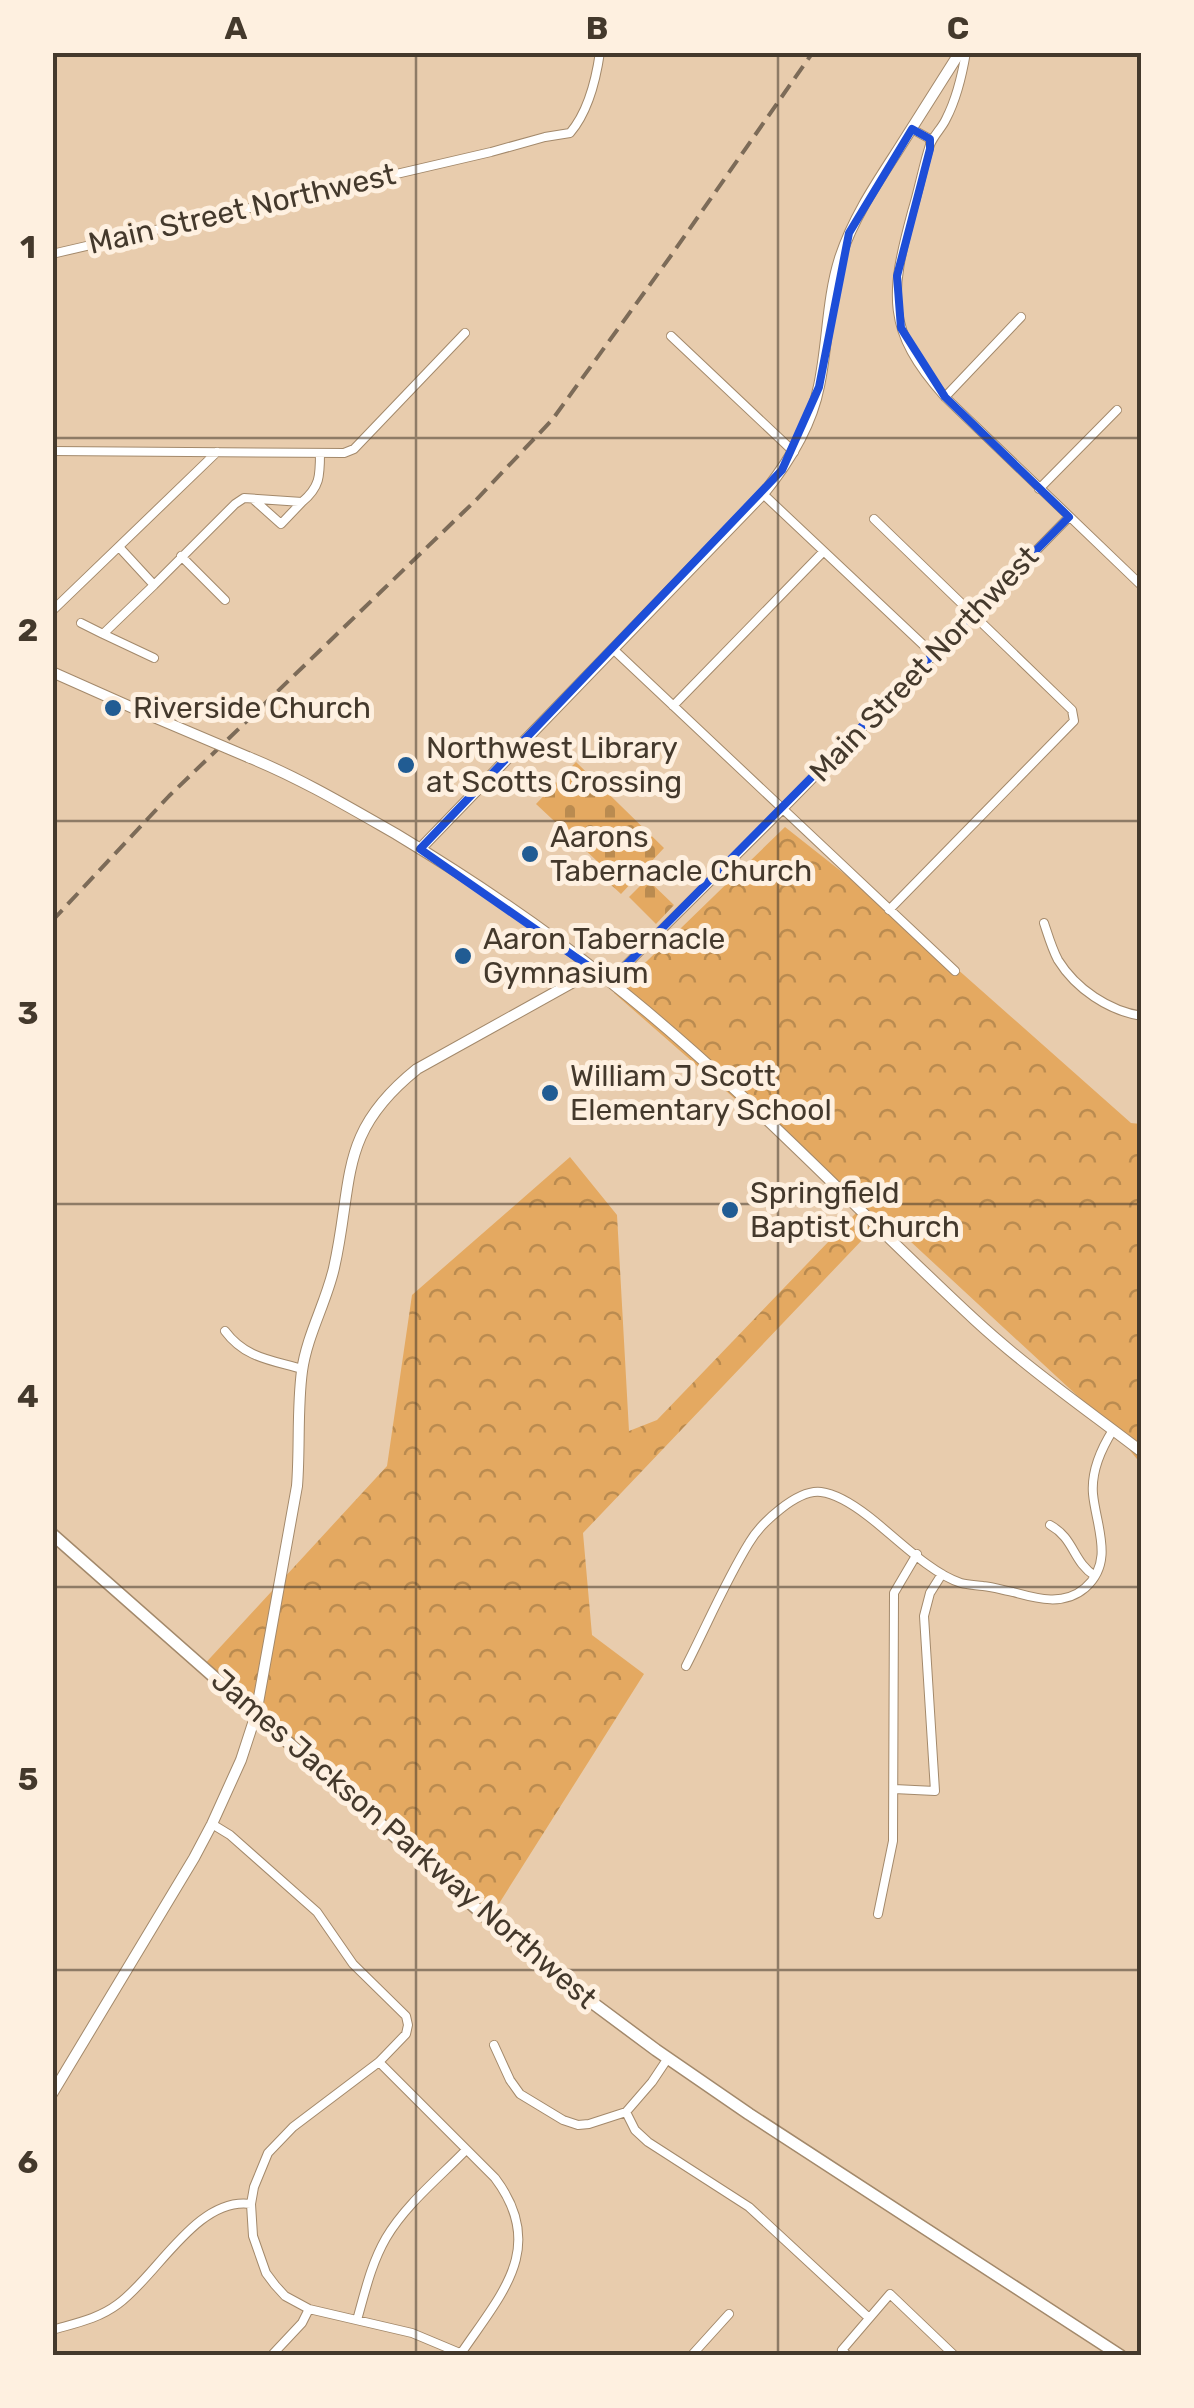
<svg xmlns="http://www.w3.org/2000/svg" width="1194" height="2408" viewBox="0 0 1194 2408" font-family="Rubik,sans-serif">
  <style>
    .forest { fill: url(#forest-crowns) }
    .cemetery { fill: url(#cemetery-stones) }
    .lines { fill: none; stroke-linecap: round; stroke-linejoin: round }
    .minor-casing { stroke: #a3896b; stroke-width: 10 }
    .tertiary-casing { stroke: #a3896b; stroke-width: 12 }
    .secondary-casing { stroke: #a3896b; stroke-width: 14 }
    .minor { stroke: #fff; stroke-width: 8 }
    .tertiary { stroke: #fff; stroke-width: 10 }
    .secondary { stroke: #fff; stroke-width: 11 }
    .rail { stroke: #7c6b58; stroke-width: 4; stroke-dasharray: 15 8; stroke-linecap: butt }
    .tertiary-bridge-casing { stroke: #a3896b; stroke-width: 12; stroke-linecap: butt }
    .tertiary-bridge { stroke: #fff; stroke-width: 10 }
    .marked { fill: none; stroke: #1d4ed8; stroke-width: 8; stroke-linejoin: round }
    .grid { fill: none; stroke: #44392c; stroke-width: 2.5; stroke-opacity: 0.55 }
    .poi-dot { fill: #215c93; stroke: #fef0e0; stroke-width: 4 }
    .labels { text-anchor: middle; stroke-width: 10; stroke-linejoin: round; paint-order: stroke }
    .street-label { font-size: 30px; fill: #44392c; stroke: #fef0e0 }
    .poi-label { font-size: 30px; fill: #44392c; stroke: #fef0e0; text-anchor: start }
    .neatline { fill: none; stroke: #44392c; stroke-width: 4 }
    .grid-label { font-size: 32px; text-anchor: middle; font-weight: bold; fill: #44392c }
  </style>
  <defs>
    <pattern id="forest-crowns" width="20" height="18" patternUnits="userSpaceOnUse" patternTransform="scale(2.5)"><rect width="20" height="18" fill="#e4a961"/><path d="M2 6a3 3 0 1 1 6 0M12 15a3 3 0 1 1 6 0" fill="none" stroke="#ba8b50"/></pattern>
    <pattern id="cemetery-stones" width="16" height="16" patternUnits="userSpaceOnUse" patternTransform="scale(2.5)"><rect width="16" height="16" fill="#e4a961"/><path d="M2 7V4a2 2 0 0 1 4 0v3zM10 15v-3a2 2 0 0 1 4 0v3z" fill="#ba8b50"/></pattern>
  </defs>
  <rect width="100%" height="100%" fill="#e8ccad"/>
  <path class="forest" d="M785,827L894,913L1131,1123L1141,1124V1464L1110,1426L884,1217L583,1533L592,1635L644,1674L488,1921L200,1669L387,1466L412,1295L570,1157L617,1215L629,1431L657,1420L856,1213L848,1202L799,1155L614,993Z"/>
  <path class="cemetery" d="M576,762L664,848L621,894L609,883L598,862L536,804Z
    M647,879L674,905L656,924L629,897Z"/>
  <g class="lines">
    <g class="minor-casing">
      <path id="minor" d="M966,52C962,76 957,98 946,119C942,128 933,136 930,145C923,166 919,190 912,212C890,294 885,330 945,397L1142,586
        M912,129L930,139V143
        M52,254L491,152L545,137L570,133C588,112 596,80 600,52
        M671,336L794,452
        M945,397L1021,317
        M52,451L344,453L354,449L465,333
        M1039,489L1117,410
        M763,494L934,655
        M253,499L281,524L302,502
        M874,519L1072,710L1074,721L889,910
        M181,556L225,600
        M154,585L235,504L244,498L302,502C320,487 320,476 320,453
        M52,611L217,452
        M81,623L103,634L154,585L119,547
        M103,634L154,658
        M613,649L955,971
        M673,706L823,552
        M1044,923C1048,935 1052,949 1058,960C1076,989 1109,1011 1142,1016
        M610,981L782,810L1069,517
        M225,1331C245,1358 271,1360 302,1369
        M1050,1525C1075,1539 1072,1561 1095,1576
        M686,1666C707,1625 725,1582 749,1543C760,1524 797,1489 821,1492C837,1494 855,1506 868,1516C893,1535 931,1574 961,1583C968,1585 976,1585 983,1586C993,1587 1003,1590 1013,1592C1038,1599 1064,1606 1085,1588C1115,1562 1096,1526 1093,1494C1091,1471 1101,1449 1113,1430
        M894,1789L935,1791L924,1616L930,1593L942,1574
        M212,1824L230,1835L317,1912L353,1964L406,2016L408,2025L406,2034L379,2062L293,2127L268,2153L254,2187L251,2204L253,2236L266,2273L275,2285L285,2296L309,2309L412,2333L467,2356
        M878,1914L893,1841L894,1593L917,1554
        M494,2045L510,2080L520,2094L563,2120L578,2125L589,2124L626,2112L652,2082L668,2058
        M379,2062L495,2178C547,2247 502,2293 462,2352
        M626,2112L635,2130L648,2142L749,2207L869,2318
        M357,2320C365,2292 371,2264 386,2238C406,2204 440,2177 466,2150
        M52,2330C76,2323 98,2319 118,2304C157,2276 197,2196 251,2204
        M271,2356L302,2323L309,2309
        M691,2356L729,2314
        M848,2356L842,2350L890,2294L955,2356"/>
    </g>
    <g class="tertiary-casing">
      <path id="tertiary" d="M52,672L142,712
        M248,757C300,778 347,806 396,834C469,878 541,926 608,980C739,1083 853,1207 975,1320C1027,1368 1086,1409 1142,1452
        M420,849L763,494C789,462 811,427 819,386C828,344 827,299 840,258C853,218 876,184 898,150C919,117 939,85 960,52
        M52,2094L194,1858L212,1824L241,1760L256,1714L297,1486C300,1448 297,1408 302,1371C307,1335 326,1303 334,1268C354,1179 337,1133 417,1069L595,970"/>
    </g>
    <g class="secondary-casing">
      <path id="secondary" d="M52,1534L494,1924L574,1989L656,2050L749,2114L1121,2356"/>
    </g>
    <use href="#minor" class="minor"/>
    <use href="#tertiary" class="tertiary"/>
    <use href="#secondary" class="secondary"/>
    <path class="rail" d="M52,921L169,796L476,500L552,420L670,257L813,52"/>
    <g class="tertiary-bridge-casing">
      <path id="tertiary-bridge" d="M142,712L248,757"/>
    </g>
    <use href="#tertiary-bridge" class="tertiary-bridge"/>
  </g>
  <path class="marked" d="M912,129L930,139V149L897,276L901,328L945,397L1069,517L610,981L420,849L782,470L819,387L849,233Z"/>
  <path class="grid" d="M416,52V2356M778,52V2356M52,438H1142M52,821H1142M52,1204H1142M52,1587H1142M52,1970H1142"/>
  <g class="poi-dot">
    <circle cx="113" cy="708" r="10"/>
    <circle cx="406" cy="765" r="10"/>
    <circle cx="530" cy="854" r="10"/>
    <circle cx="463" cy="956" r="10"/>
    <circle cx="550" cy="1093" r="10"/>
    <circle cx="730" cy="1210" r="10"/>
  </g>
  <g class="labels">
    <g class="street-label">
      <text transform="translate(242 209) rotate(-13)" y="10">Main Street Northwest</text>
      <text transform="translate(924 664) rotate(-46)" y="10">Main Street Northwest</text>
      <text transform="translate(404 1839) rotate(41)" y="10">James Jackson Parkway Northwest</text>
    </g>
    <g class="poi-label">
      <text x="133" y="718">Riverside Church</text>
      <text x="426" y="758">Northwest Library<tspan x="426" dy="34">at Scotts Crossing</tspan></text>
      <text x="550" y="847">Aarons<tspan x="550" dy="34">Tabernacle Church</tspan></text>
      <text x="483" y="949">Aaron Tabernacle<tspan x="483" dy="34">Gymnasium</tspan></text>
      <text x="570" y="1086">William J Scott<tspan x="570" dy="34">Elementary School</tspan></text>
      <text x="750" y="1203">Springfield<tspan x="750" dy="34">Baptist Church</tspan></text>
    </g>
  </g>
  <rect width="1194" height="2408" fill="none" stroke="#fef0e0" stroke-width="110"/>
  <rect x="55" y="55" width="1084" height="2298" class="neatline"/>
  <g class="grid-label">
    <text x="236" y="39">A</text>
    <text x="597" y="39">B</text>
    <text x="958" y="39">C</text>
    <text x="28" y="258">1</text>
    <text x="28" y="641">2</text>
    <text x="28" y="1024">3</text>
    <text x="28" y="1407">4</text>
    <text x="28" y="1790">5</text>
    <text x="28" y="2173">6</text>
  </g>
</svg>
